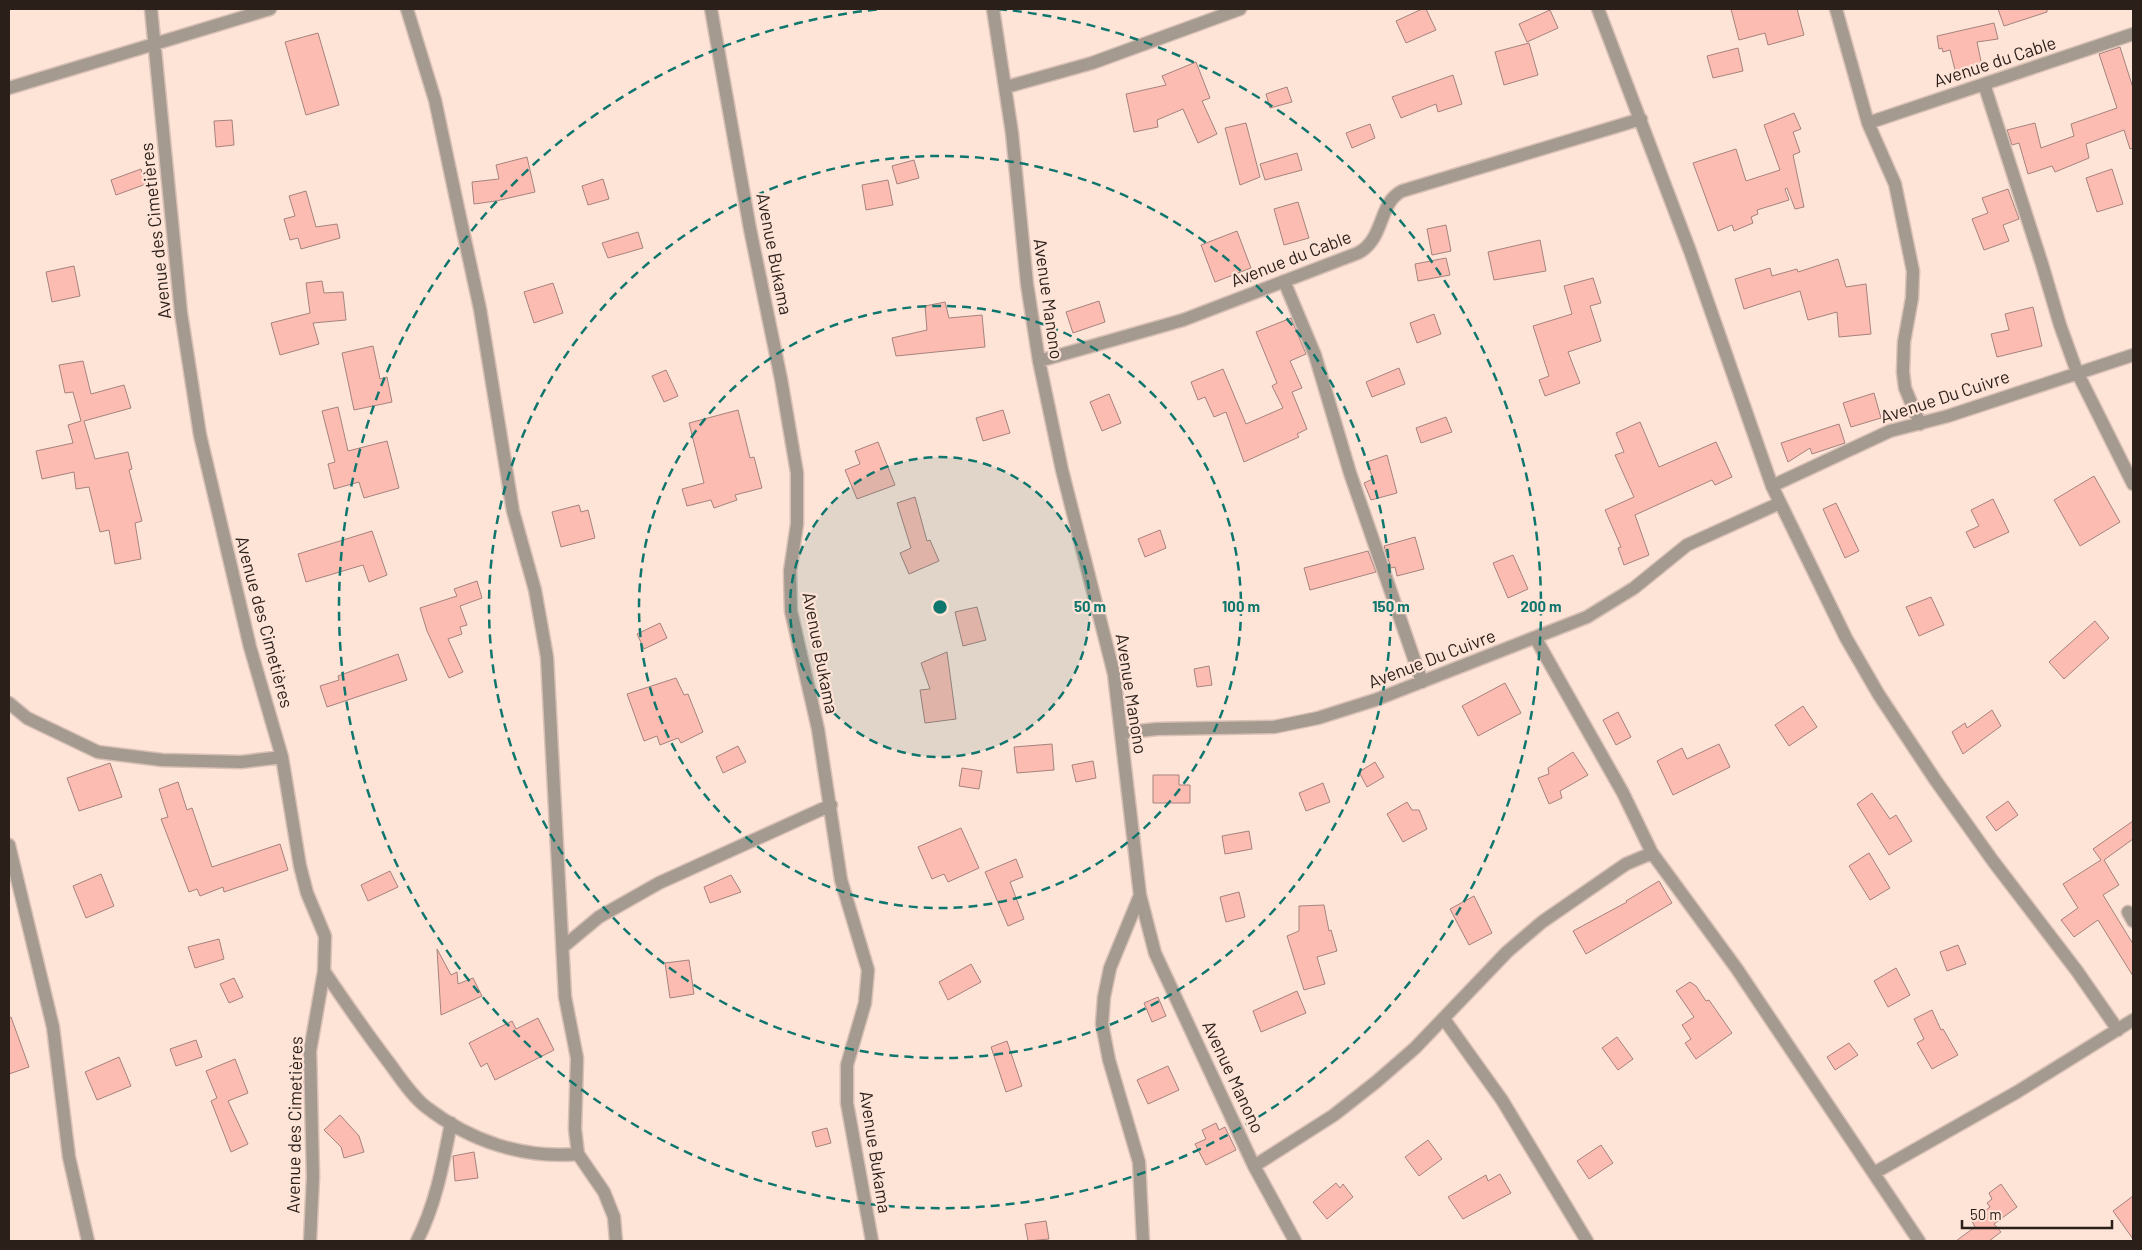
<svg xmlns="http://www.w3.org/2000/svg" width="2142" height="1250" viewBox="0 0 2142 1250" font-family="Barlow,sans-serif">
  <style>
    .building { fill: #fdbcb2; stroke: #a5837d }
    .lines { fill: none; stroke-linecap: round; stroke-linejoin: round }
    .minor-casing { stroke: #d8c0b5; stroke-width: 15 }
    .minor { stroke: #a59a90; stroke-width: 12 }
    .ring { fill: none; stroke: #0f766e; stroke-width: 2.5; stroke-dasharray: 9 6 }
    .labels { text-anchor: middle; stroke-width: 4.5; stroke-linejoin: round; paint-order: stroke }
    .street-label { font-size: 18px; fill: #2b1f1a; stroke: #fee3d7 }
    .centre { fill: #0f766e; stroke: #fee3d7; stroke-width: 2.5 }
    .ring-label { font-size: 15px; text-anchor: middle; font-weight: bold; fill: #0f766e; stroke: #fee3d7; stroke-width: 4.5; stroke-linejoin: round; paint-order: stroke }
  </style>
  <rect width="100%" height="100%" fill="#fee3d7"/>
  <path class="building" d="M1422,9H1426L1436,30L1406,43L1396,21Z
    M1731,9H1797L1804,35L1768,45L1765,33L1739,40Z
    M1998,9H2047V12L2004,26Z
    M1550,10L1558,28L1527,42L1519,24Z
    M1994,23L1998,39L1977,42L1983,71L1957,78L1950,50L1943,52L1942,48L1939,49L1937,36Z
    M318,33L339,105L306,115L285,42Z
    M1529,43L1538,75L1504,85L1495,52Z
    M2120,47L2133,88V148L2130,149L2124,130L2086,144L2089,158L2055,172L2052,166L2028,174L2019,143L2012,145L2007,130L2035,123L2041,148L2074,136L2071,124L2117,108L2099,54Z
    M1738,48L1743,71L1713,78L1707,56Z
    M1196,62L1210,98L1202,101L1217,134L1198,143L1183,109L1157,120L1158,127L1134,132L1126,94L1166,85L1162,76Z
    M1453,75L1462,104L1438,112L1436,104L1401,118L1392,97Z
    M1287,87L1292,102L1270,108L1266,94Z
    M1794,113L1801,129L1793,132L1800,152L1793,155L1804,207L1795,209L1787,188L1785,189L1789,200L1757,210L1758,214L1751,217L1753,223L1734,231L1732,225L1718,231L1693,163L1736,149L1746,181L1780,170L1764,125Z
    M232,120L234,145L216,147L214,121Z
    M1246,123L1260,177L1240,185L1225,128Z
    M1370,124L1375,138L1352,148L1346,133Z
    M1297,153L1302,170L1265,180L1260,164Z
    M527,157L535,192L496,201L474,204L472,182L499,179L496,165Z
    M914,160L919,178L897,184L892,166Z
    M141,169L146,184L116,195L111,180Z
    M2112,169L2123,204L2097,212L2086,178Z
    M603,179L609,199L588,205L582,186Z
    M888,180L893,205L866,210L862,185Z
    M2008,189L2019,219L2003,225L2009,241L1984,250L1972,219L1988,213L1982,198Z
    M306,191L316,227L337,224L340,238L301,249L298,238L290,240L284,219L295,216L289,196Z
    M1298,202L1309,238L1284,245L1274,209Z
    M1446,225L1451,251L1432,255L1427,229Z
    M1237,231L1251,268L1215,282L1201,245Z
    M638,232L643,248L608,258L602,243Z
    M1540,240L1546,271L1494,280L1488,252Z
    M1446,258L1450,275L1418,281L1415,264Z
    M1838,259L1846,287L1866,284L1871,334L1839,337L1837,312L1808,320L1800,291L1744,309L1735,279L1770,268L1772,276L1797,269L1798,272Z
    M74,266L80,296L52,302L46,272Z
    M1593,278L1601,303L1590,306L1601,341L1568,352L1580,383L1545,396L1539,380L1549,376L1533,326L1572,314L1564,286Z
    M322,281L324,293L343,292L346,320L313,323L319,344L280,355L271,323L310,313L306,283Z
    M553,283L563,313L534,323L524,292Z
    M1099,301L1105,322L1073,333L1066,312Z
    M945,302L949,318L982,315L985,347L896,356L892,338L927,330L925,306Z
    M2033,307L2042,346L1997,357L1991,334L2009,330L2005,314Z
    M1434,314L1441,334L1417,343L1410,323Z
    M1291,318L1306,354L1290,361L1302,388L1292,392L1307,429L1297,434L1299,437L1244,462L1226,412L1214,417L1205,397L1198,400L1191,382L1223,369L1246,424L1283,408L1272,386L1277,383L1256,332Z
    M373,346L380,379L387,377L392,402L354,410L342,353Z
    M83,361L91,394L124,385L131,408L84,421L95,459L128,452L132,469L129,470L142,521L135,523L141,559L115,564L109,530L100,532L89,487L76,489L74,472L42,479L36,451L73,443L68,425L81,421L73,392L65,393L59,365Z
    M1399,368L1405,384L1372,397L1366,382Z
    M666,370L678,396L664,402L652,376Z
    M1874,393L1881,418L1851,427L1843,403Z
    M1109,394L1121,423L1102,431L1090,402Z
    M338,407L348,451L387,441L399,488L364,498L359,482L334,489L328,464L335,462L322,411Z
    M738,410L750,458L754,457L762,488L735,495L737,500L714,508L711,500L687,506L682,489L704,483L689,423Z
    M1003,410L1010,433L983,441L976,418Z
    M1446,417L1452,432L1421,443L1416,428Z
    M1640,422L1659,467L1716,442L1732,477L1715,485L1712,480L1635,515L1649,555L1624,565L1618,548L1621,547L1605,510L1634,497L1615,455L1624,452L1616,433Z
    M1839,424L1845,443L1812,454L1810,448L1788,462L1781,443Z
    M878,442L895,485L857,499L845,470L860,464L855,451Z
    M1387,455L1397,493L1371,500L1364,483L1373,479L1367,462Z
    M2094,476L2120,522L2080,546L2054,500Z
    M915,497L927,541L930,540L939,561L909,574L900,553L911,548L897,503Z
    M1993,499L2009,532L1974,548L1966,532L1979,526L1971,510Z
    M1836,503L1859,551L1845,558L1823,509Z
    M579,505L581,512L588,510L595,538L561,547L552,512Z
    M1160,530L1166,548L1145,557L1138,539Z
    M372,531L387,575L369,582L363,565L306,582L298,554Z
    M1415,537L1424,569L1397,576L1395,567L1391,568L1384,546Z
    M1368,551L1376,572L1310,590L1304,568Z
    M1513,555L1528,589L1508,598L1493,563Z
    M477,581L482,598L460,606L467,625L460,627L462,634L448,639L463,672L449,678L427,631L420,608L457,596L454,589Z
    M1931,597L1944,625L1919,636L1906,607Z
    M977,607L986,640L963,646L955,612Z
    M2095,621L2109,638L2064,679L2049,662Z
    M660,623L667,638L644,649L637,634Z
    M947,652L956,719L925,723L920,690L930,689L921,663Z
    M398,654L407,680L327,707L320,686L339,680L338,676Z
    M1209,666L1212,685L1197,687L1194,669Z
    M676,678L684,695L688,694L703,732L681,743L678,738L660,745L657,736L644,741L627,694Z
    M1505,683L1521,713L1478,736L1462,706Z
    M1803,706L1817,727L1789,746L1775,725Z
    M1992,710L2001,726L1963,754L1952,732L1965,723L1967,728Z
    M1618,712L1631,737L1616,745L1603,720Z
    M1052,744L1054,770L1017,773L1014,747Z
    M1719,744L1730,767L1673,795L1657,761L1682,748L1687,759Z
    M738,746L746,762L723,773L716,757Z
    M1573,752L1588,775L1560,791L1562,798L1549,804L1538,778L1549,774L1548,768Z
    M1093,761L1096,778L1076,782L1072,765Z
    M1375,762L1384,777L1367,787L1359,772Z
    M110,763L122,797L79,811L67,778Z
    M962,768L982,771L979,789L959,786Z
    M1153,775H1179V785H1190V803H1153Z
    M178,782L187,810L192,808L212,867L280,844L288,870L224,892L223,887L200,896L197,889L189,892L161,819L168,817L159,789Z
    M1323,783L1330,802L1306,811L1299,793Z
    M1872,793L1890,819L1896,815L1912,841L1889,855L1857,804Z
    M2008,801L2018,815L1996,831L1986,817Z
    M1407,802L1412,810H1419L1427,829L1403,842L1387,814Z
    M2133,821V839L2104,860L2119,885L2103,895L2133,944V976L2098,920L2074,937L2061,920L2078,908L2063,884L2101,860L2093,849Z
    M961,828L979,868L948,882L944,874L932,879L918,847Z
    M1249,831L1252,849L1225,854L1222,836Z
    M1869,853L1890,888L1870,900L1849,866Z
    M1016,859L1023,877L1010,882L1024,919L1008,926L985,872Z
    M390,871L398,887L368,901L361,885Z
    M101,874L114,906L86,918L73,886Z
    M731,875L741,892L710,903L704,887Z
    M1659,881L1672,903L1586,954L1573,931L1627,902L1626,901Z
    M1239,892L1245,917L1226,922L1220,897Z
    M1474,896L1492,933L1469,945L1450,909Z
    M1324,905L1329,931L1331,930L1337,951L1317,957L1325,984L1304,990L1287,936L1299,931V906Z
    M219,939L224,959L195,968L188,947Z
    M1958,945L1966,964L1947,971L1940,952Z
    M437,949L451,975L457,972L458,984L473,978L482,996L441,1015Z
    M689,960L694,994L670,998L665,963Z
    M971,964L981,982L948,1000L939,982Z
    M1896,968L1910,995L1888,1007L1874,981Z
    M234,978L243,997L229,1003L220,984Z
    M1690,982L1696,986L1706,1001L1709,1000L1732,1033L1696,1059L1685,1043L1691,1039L1682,1025L1694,1017L1676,991Z
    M1297,991L1306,1013L1261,1032L1253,1011Z
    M1158,997L1166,1016L1152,1022L1144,1003Z
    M1932,1010L1941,1030L1943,1029L1958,1055L1932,1069L1917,1043L1924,1039L1914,1019Z
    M11,1017L29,1067L9,1074V1018Z
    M538,1018L554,1050L495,1080L487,1063L481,1067L469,1043L512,1021L516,1029Z
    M1617,1037L1633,1059L1618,1070L1602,1048Z
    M196,1040L202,1057L176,1066L170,1049Z
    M1007,1041L1022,1086L1006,1092L991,1047Z
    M1849,1043L1858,1055L1835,1070L1827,1057Z
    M119,1057L131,1086L97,1100L85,1072Z
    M235,1059L248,1093L228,1101L248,1144L231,1152L211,1101L217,1098L206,1071Z
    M1168,1066L1179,1090L1148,1104L1137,1080Z
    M340,1115L359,1136L364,1152L344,1158L341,1147L324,1130Z
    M1216,1123L1219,1130L1225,1127L1236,1150L1206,1165L1195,1144L1206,1139L1202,1130Z
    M827,1128L831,1143L816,1147L812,1132Z
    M1428,1140L1442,1159L1419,1176L1405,1157Z
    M1601,1145L1613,1163L1589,1179L1577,1161Z
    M474,1152L478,1178L455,1181L453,1156Z
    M1500,1174L1511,1193L1463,1219L1448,1197L1486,1175L1488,1181Z
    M1336,1183L1340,1188L1343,1184L1353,1197L1327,1219L1313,1202Z
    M2001,1184L2017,1207L1994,1224L2001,1232L1989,1241H1956L1975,1227L1972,1221L1990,1207L1987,1203L1992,1199L1989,1193Z
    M2133,1196V1239L2113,1211Z
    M1046,1221L1049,1239L1028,1241L1025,1224Z"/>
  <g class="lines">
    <g class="minor-casing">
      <path id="minor" d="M151,9L181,313L200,435L250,647L282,757L300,866L307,893L325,936L324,971L310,1051L313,1177L310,1241
        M407,9L435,100L458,208L480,309L513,511L535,590L547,657L565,997L577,1058L575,1129L578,1154L604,1192L614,1217L616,1241
        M711,9L750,229L781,379L797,473V524L790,571L791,611L818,729L841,880L868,970L865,1003L847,1065V1103L872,1241
        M993,9L1012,133L1027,284L1039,361L1062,470L1114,674L1140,895L1155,953L1254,1166L1295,1241
        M1598,9L1690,251L1772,486L1846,638L1879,695L1936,781L1993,861L2077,971L2118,1030
        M1836,9L1868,123L1895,184L1913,271L1912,298L1904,342L1903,372L1905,388L1920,424
        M1984,84L2042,264L2060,325L2077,372L2133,484
        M1006,87L1092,63L1240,9
        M9,88L270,9
        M1868,123L2133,34
        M1284,281L1315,355L1350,473L1422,682
        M1039,361L1183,320L1358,253C1385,239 1378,203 1402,191L1641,119
        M1772,486L1890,431L1948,416L2133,355
        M1536,639L1623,793L1652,853L1737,969L1919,1241
        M9,703L27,718L98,752L162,760L241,762L282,757
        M1121,733L1157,729L1274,727L1318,718L1375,700L1587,617L1634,588L1687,545L1780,503
        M9,845L53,1027L69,1157L88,1241
        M1140,895L1110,968L1104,997L1102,1024L1109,1060L1139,1162L1143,1241
        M2128,912L2133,921
        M563,947L599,917L659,883L831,805
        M324,971C345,1002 367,1034 390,1064C401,1079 412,1096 426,1107C470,1141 523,1159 578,1154
        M1444,1019L1502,1100L1587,1241
        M1254,1166L1334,1115L1376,1082L1415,1048L1507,952L1542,922L1626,864L1652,853
        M1874,1173L2017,1092L2133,1020
        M417,1241C436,1204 443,1164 451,1123"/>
    </g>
    <use href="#minor" class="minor"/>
  </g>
  <circle cx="940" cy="607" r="150" fill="#0f766e" fill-opacity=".12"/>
  <g class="ring">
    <circle cx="940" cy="607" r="150"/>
    <circle cx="940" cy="607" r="301"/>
    <circle cx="940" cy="607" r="451"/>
    <path d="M998 9A601 601 0 1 1 882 9"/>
  </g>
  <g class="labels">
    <g class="street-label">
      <text transform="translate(1995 62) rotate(-18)" y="6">Avenue du Cable</text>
      <text transform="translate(156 231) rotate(-96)" y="6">Avenue des Cimetières</text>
      <text transform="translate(774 254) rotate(79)" y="6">Avenue Bukama</text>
      <text transform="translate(1291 259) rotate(-21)" y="6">Avenue du Cable</text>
      <text transform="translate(1048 299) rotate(82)" y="6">Avenue Manono</text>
      <text transform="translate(1945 397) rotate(-18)" y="6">Avenue Du Cuivre</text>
      <text transform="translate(264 622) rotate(75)" y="6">Avenue des Cimetières</text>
      <text transform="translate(820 653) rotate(79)" y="6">Avenue Bukama</text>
      <text transform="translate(1432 659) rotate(-21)" y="6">Avenue Du Cuivre</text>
      <text transform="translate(1131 694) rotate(81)" y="6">Avenue Manono</text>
      <text transform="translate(1233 1077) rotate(65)" y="6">Avenue Manono</text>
      <text transform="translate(295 1125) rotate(-89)" y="6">Avenue des Cimetières</text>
      <text transform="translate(875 1152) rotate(81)" y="6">Avenue Bukama</text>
    </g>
  </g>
  <circle cx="940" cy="607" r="8" class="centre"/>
  <g class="ring-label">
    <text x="1090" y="612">50 m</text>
    <text x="1241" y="612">100 m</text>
    <text x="1391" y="612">150 m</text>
    <text x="1541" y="612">200 m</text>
  </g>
  <rect width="2142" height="1250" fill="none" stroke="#2b1f1a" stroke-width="20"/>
  <path d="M1962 1220v8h150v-8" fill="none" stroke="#2b1f1a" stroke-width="2.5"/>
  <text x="1970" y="1220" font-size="15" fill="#2b1f1a" stroke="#fee3d7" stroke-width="4" paint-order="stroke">50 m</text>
</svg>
